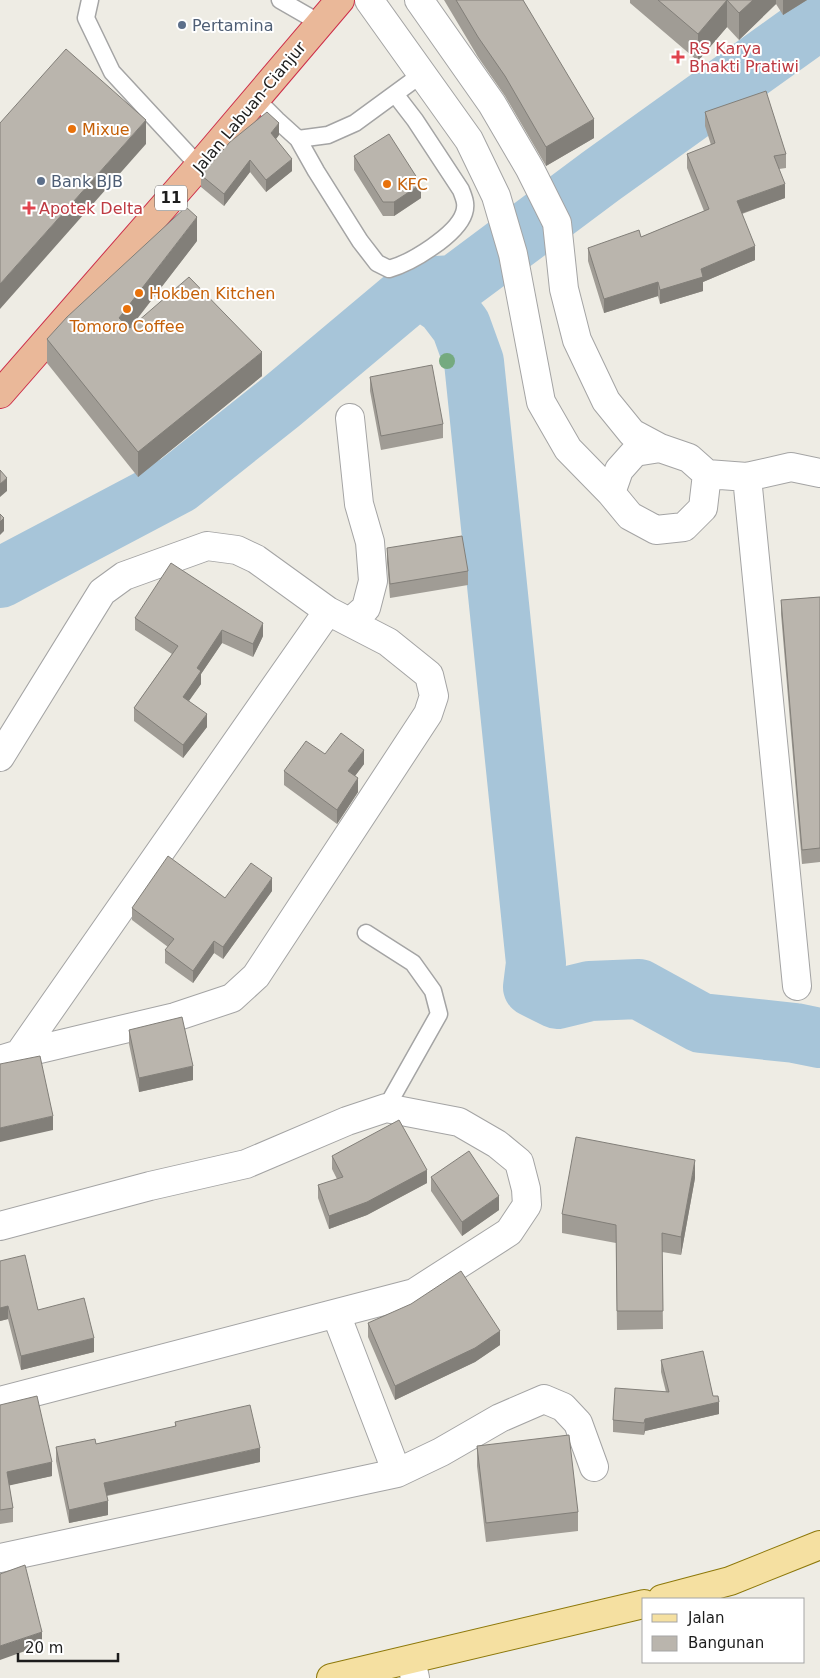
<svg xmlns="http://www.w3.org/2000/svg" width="820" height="1678" viewBox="0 0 820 1678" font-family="'DejaVu Sans',sans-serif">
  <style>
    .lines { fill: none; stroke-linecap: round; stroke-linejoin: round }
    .river { stroke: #a7c5d9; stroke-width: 60 }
    .service-casing { stroke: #a4a4a4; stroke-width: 19 }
    .minor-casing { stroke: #a4a4a4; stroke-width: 30 }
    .primary-casing { stroke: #8d780a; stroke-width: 30 }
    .trunk-casing { stroke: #cd2f4a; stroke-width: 30 }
    .service { stroke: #fff; stroke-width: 16 }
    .minor { stroke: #fff; stroke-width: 28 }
    .primary { stroke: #f5e0a1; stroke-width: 28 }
    .trunk { stroke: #eab899; stroke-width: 28 }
    .tree { fill: #75aa7f }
    .wall { fill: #a09c95 }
    .shaded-wall { fill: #827f79 }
    .building { fill: #bab5ad; stroke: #827f79 }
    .service-dot { fill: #5c6f8a; stroke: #fff; stroke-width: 2 }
    .health-dot { fill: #e0444e; stroke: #fff; stroke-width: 2 }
    .food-dot { fill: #e8710a; stroke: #fff; stroke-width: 2 }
    .labels { text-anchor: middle; stroke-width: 4; stroke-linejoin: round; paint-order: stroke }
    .shield { fill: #fff; stroke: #616161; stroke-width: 1 }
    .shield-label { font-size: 15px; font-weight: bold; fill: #1d1d1d }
    .service-label { font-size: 16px; fill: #4e5e75; stroke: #fff; text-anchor: start }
    .health-label { font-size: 16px; fill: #be3a42; stroke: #fff; text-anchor: start }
    .street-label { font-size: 16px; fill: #1d1d1d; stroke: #fff }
    .food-label { font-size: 16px; fill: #c56008; stroke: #fff; text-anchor: start }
  </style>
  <rect width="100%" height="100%" fill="#eeece4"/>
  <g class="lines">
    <path class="river" d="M418,287L445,305L461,326L474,362L536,963L533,987L557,999L590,991L639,989L701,1023L795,1033L820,1038
      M0,578L178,484L281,402L418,287L455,285L601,176L820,19"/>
    <g class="service-casing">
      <path id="service" d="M90,0L86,18L112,72L199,166
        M280,0L320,23
        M256,99L277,120L298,139L328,135L355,123L422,74
        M298,139L316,171L360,241L377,263L389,269C411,263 457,235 464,213C467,204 464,198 461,190L415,120L395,94
        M366,933L413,963L433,991L439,1014L386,1108"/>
    </g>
    <g class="minor-casing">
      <path id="minor" d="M369,0L469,140L496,196L513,254L541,402L568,449L611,493L630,516L656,530L684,527L703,508L707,474
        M419,0L492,104L530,169L557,223L564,289L577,340L606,401L632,433L660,448L689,458L707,474L747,477L791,467L820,473
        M350,418L359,504L370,542L373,581L366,608L350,622
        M747,477L797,986
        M611,493L619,470L635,452L660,448
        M0,757L102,592L124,576L207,546L237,550L256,559L328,611L388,642L429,675L434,696L428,714L256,976L232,998L175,1017L19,1054L0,1060
        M19,1054L328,611
        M0,1226L150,1186L246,1164L347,1121L386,1108L459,1122L497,1144L519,1162L526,1189L527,1205L509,1232L414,1293L0,1401
        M336,1314L397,1473
        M0,1558L397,1473L441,1452L500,1418L544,1399L563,1407L578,1423L594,1467
        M411,1660L415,1678"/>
    </g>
    <g class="primary-casing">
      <path id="primary" d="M662,1599L730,1581L820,1545
        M331,1678L644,1604"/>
    </g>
    <g class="trunk-casing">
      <path id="trunk" d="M0,394L199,166L340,0"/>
    </g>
    <use href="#service" class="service"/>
    <use href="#minor" class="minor"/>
    <use href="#primary" class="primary"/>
    <use href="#trunk" class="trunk"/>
  </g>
  <circle class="tree" cx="447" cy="361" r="8"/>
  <path class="wall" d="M444,0H523L594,138L546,166L505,96L478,57Z
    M630,0H807L783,15L776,4L739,40L727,27L698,61L630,3Z
    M705,112L786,154V168L779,169L785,198L742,214L755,260L703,282V291L660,304L658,296L604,313L588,261V248L641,237L704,211L687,168V154L711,145L705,126Z
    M279,135L276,139L292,171L266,192L250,172L224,206L201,187V175Z
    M354,156L421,198L394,216H383L354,170Z
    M197,241L131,327L262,376L138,477L47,363V339Z
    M370,377L443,424V438L381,450L370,391Z
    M387,548L468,571V585L390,598L387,562Z
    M820,597V862L802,864L781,614V600Z
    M135,618L263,636L253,657L222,643L201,674V684L189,701L207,727L183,758L134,721V708L172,654L135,630Z
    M325,754L364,764L355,776L358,792L337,824L284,785V771Z
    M272,891L223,959L214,953L193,983L165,963V950L168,947L132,920V908L225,898Z
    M129,1030L193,1080L139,1092L129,1044Z
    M332,1156L427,1183L367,1215L329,1229L318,1198V1185L337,1179L332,1169Z
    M431,1177L499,1210L462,1236L431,1191Z
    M695,1178L681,1255L662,1252L663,1329L617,1330L616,1243L562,1233V1214Z
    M0,1261L38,1310L94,1352L21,1370L8,1319L0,1321Z
    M368,1323L500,1345L475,1362L395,1400L368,1337Z
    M661,1360L713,1396L719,1414L645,1431L644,1435L613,1432V1420L666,1392L661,1372Z
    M0,1405L52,1476L9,1485L13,1508V1522L0,1524Z
    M175,1422L260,1462L107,1496L108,1515L69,1523L56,1461V1447L96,1444L175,1427Z
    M477,1446L578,1512V1531L486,1542L477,1466Z"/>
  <path class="shaded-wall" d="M727,0V27L698,61V34Z
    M753,0H776V4L739,40V13Z
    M783,0H807L783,15Z
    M594,119V138L546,166V147Z
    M146,120V144L0,309V284Z
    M279,123V135L271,145V133Z
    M292,159V171L266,192V180Z
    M250,160V172L224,206V194Z
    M421,184V198L394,216V202Z
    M785,184V198L737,215V201Z
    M197,217V241L119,342V318Z
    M755,246V260L703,282V291L660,304V290L701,269Z
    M658,282V296L604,313V299Z
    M262,352V376L138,477V452Z
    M7,478V491L0,497V484Z
    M4,518V531L0,535V522Z
    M263,623V636L253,657V644Z
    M222,630V643L201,674V684L183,709V697L197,668Z
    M207,714V727L183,758V745Z
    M364,750V764L348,785V771Z
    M358,778V792L337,824V810Z
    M272,878V891L223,959V947Z
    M214,941V953L193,983V971Z
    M193,1066V1080L139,1092V1078Z
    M53,1116V1130L0,1142V1128Z
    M695,1160V1178L681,1255V1237Z
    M427,1170V1183L367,1215L329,1229V1216Z
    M499,1196V1210L462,1236V1222Z
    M8,1306V1319L0,1321V1308Z
    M500,1331V1345L475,1362L395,1400V1386Z
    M94,1338V1352L21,1370V1356Z
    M719,1402V1414L645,1431L644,1435L645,1419Z
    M260,1448V1462L104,1496V1483Z
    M52,1462V1476L7,1486V1472Z
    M108,1501V1515L69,1523V1510Z
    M42,1632V1645L0,1660V1646Z"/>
  <path class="building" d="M456,0H523L594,119L546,147L505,76L478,37Z
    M658,0H753L739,13L727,0L698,34Z
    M66,49L146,120L0,284V123Z
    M766,91L786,154L774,156L785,184L737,201L755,246L701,269L703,277L660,290L658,282L604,299L588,248L639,230L641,237L709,209L687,154L715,143L705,112Z
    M267,112L279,123L271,133L292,159L266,180L250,160L224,194L201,175L230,142Z
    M389,134L421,184L394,202H383L354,156Z
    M186,207L197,217L119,318L130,328L189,277L262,352L138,452L47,339L67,317Z
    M432,365L443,424L381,436L370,377Z
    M0,470L7,478L0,484Z
    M0,514L4,518L0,522Z
    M462,536L468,571L390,584L387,548Z
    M171,563L263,623L253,644L222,630L197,668L201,671L183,697L207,714L183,745L134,708L178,646L135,618Z
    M820,597V848L802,850L781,600Z
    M341,733L364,750L348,771L358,778L337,810L284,771L306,741L325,754Z
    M168,856L225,898L251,863L272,878L223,947L214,941L193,971L165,950L174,939L132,908Z
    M182,1017L193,1066L139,1078L129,1030Z
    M40,1056L53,1116L0,1128V1064Z
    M399,1120L427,1170L367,1202L329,1216L318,1185L343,1177L332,1156Z
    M576,1137L695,1160L681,1237L662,1233L663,1311H617L616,1225L562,1214Z
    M469,1151L499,1196L462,1222L431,1177Z
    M25,1255L38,1310L84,1298L94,1338L21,1356L8,1306L0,1308V1261Z
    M461,1271L500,1331L475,1348L395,1386L368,1323L411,1304Z
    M703,1351L713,1396H718L719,1402L645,1419L644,1423L613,1420L615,1388L669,1392L661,1360Z
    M37,1396L52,1462L7,1472L13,1508L0,1510V1405Z
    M250,1405L260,1448L104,1483L108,1501L69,1510L56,1447L95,1439L96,1444L176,1426L175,1422Z
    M569,1435L578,1512L486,1523L477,1446Z
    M25,1565L42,1632L0,1646V1574Z"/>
  <g class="service-dot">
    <circle cx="182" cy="25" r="5"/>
    <circle cx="41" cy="181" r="5"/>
  </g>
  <g class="health-dot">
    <path d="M675.5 49.5h5v5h5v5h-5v5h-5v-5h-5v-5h5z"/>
    <path d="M26.5 200.5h5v5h5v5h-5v5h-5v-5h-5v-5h5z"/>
  </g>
  <g class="food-dot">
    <circle cx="72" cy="129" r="5"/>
    <circle cx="387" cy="184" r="5"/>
    <circle cx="139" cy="293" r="5"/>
    <circle cx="127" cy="309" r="5"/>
  </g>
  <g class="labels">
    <rect class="shield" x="155" y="185.5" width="32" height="25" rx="4"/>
    <g class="shield-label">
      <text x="171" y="203">11</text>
    </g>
    <g class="service-label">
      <text x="192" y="31">Pertamina</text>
      <text x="51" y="187">Bank BJB</text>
    </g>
    <g class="health-label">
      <text x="689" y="54">RS Karya<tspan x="689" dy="18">Bhakti Pratiwi</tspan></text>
      <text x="39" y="214">Apotek Delta</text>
    </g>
    <g class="street-label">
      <text transform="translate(249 107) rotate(-50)" y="6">Jalan Labuan-Cianjur</text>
    </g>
    <g class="food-label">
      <text x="82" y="135">Mixue</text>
      <text x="397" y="190">KFC</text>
      <text x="149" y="299">Hokben Kitchen</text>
      <text x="127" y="332" text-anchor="middle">Tomoro Coffee</text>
    </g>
  </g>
  <rect x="642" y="1598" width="162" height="65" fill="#ffffff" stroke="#a5a5a5"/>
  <rect x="652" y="1614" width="25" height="8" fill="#f5e0a1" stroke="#a5a5a5"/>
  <text x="688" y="1623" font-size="15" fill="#1d1d1d">Jalan</text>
  <rect x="652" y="1636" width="25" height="15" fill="#bab5ad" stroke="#a5a5a5"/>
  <text x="688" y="1648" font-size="15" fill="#1d1d1d">Bangunan</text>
  <path d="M18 1653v8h100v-8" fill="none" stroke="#1d1d1d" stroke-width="2.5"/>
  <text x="25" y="1653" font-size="15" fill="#1d1d1d" stroke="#ffffff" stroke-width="4" paint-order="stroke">20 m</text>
</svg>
